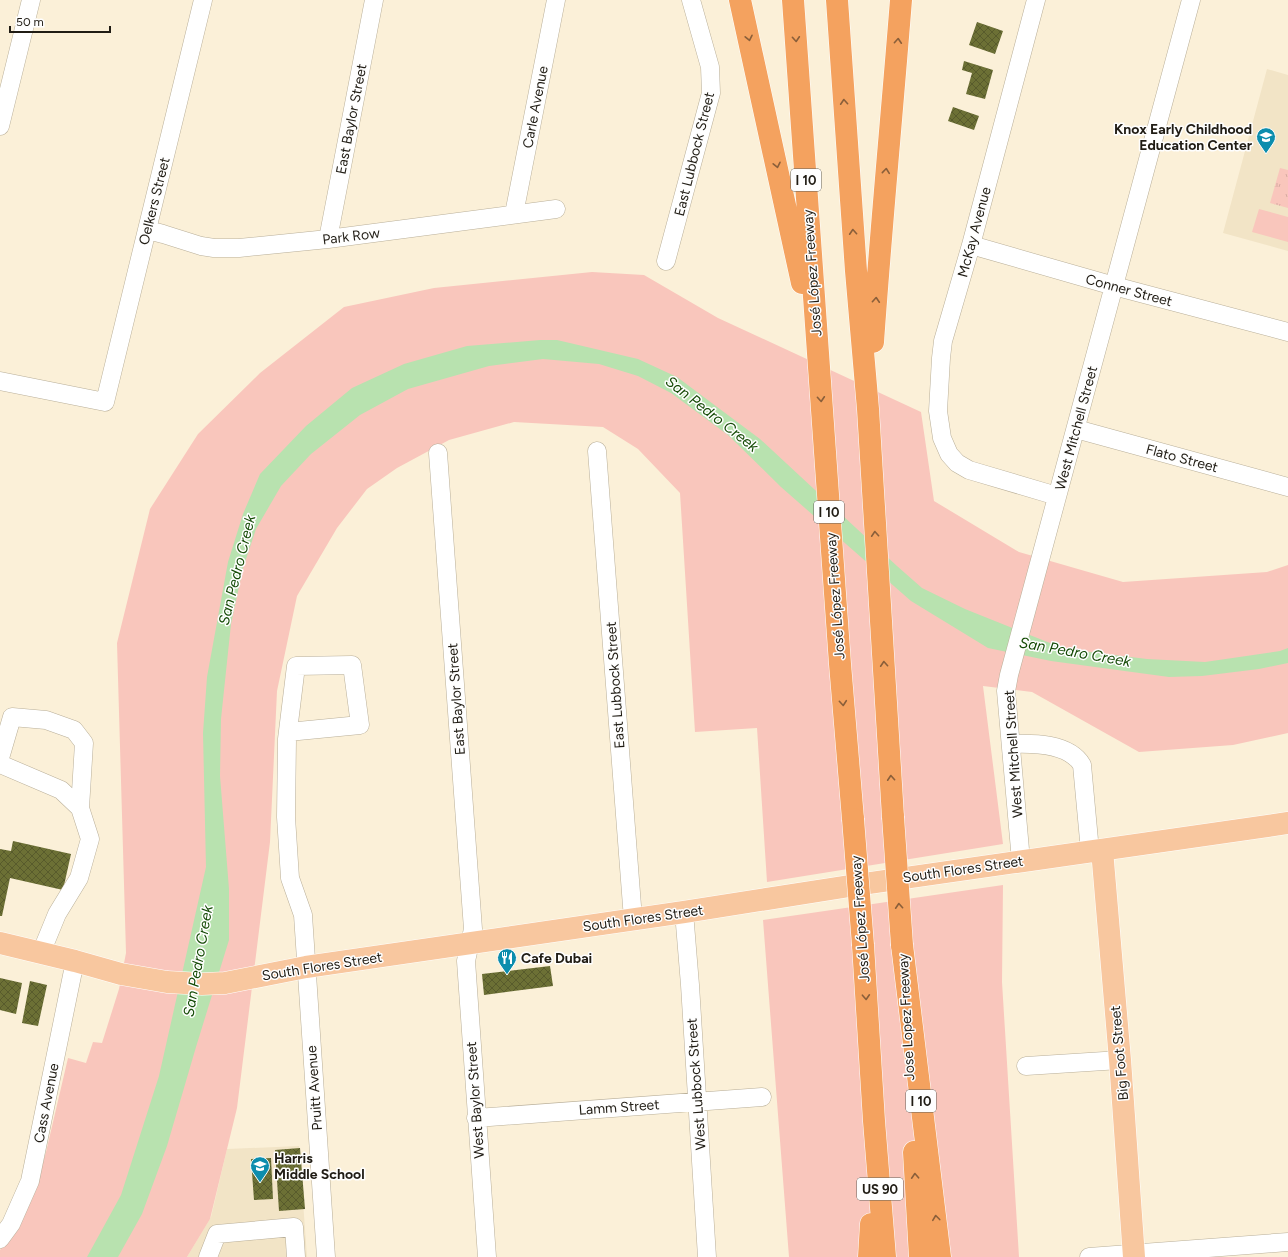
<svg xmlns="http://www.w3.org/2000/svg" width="1288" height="1257" viewBox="0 0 1288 1257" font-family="Figtree,sans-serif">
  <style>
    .built { fill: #f2e4c6 }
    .green { fill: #f9c6bc }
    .park { fill: url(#park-tufts) }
    .water { fill: #b8e2af }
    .building { fill: url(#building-cross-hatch) }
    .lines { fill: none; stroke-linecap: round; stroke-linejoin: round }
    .minor-casing { stroke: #b9af99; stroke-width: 19 }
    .major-casing { stroke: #fff; stroke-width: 23 }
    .highway-casing { stroke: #fff; stroke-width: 23 }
    .minor { stroke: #fff; stroke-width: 18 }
    .major { stroke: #f8c79f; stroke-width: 22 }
    .highway { stroke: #f4a25f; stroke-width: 22 }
    .highway-bridge-casing { stroke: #fff; stroke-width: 23; stroke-linecap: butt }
    .highway-bridge { stroke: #f4a25f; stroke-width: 22 }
    .oneway { stroke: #8a5f3a }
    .labels { text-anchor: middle; stroke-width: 3; stroke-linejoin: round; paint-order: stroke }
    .shield { fill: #fefefe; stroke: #63605a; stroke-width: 1 }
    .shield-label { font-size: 13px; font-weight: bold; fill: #201c14 }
    .street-label { font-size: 14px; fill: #201c14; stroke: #fefefe }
    .poi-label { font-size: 14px; font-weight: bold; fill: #201c14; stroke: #fefefe; text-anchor: start }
    .water-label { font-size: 15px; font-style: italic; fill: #154b06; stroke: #fefefe }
  </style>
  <defs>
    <pattern id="park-tufts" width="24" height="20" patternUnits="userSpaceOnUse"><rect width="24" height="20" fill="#f9c6bc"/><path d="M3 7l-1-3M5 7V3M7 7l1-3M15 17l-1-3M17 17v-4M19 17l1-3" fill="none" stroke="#d5aaa1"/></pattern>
    <pattern id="building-cross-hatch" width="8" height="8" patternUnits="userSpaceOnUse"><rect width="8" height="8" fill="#6c7035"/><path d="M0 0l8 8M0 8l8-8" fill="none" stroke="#585b2c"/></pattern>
  </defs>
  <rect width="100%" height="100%" fill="#fbf0d8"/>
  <path class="built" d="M1267,69L1288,75V251L1223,233Z
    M299,1146L307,1257H187L211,1217L227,1149Z"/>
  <path class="green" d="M1259,209L1288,217V242L1252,232Z
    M592,272L644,275L718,318L921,412L934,501L1019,552L1123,582L1267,572L1288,565V733L1233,745L1139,752L1032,692L983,686L1003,844L767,882L757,728L695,732L680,493L638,449L603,427L514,422L449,440L397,468L367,489L337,528L297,596L277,691L270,842L237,1108L210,1219L187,1257H0V1250L19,1224L33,1196L46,1152L68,1058L86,1063L93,1042L102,1043L119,989L126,953L117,643L150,509L198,434L260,373L344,307L434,288Z
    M1003,885L1002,982L1019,1257H789L763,920Z"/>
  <path class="park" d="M1280,168L1288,170V208L1270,203Z"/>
  <path class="water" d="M540,340H557L638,359L677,377L760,439L897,566L922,588L965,609L1065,649L1147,659L1205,662L1280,651L1288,648V663L1259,669L1202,676L1169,677L1051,661L988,648L911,601L781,487L728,435L671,393L638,376L599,364L543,359L489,366L408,389L360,415L311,454L281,486L256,529L243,568L231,624L221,719L220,776L229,889V940L196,1047L167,1146L142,1214L118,1257H87L121,1195L159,1076L206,867L203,733L207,677L228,562L243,514L260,474L306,426L352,388L404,364L467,346Z"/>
  <path class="building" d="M977,22L1003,31L995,54L969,45Z
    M964,61L993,70L985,99L966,94L972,73L962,70Z
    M953,107L979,116L974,130L948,121Z
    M13,841L71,854L63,890L10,878L2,916H0V849L11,851Z
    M550,966L553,986L484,995L482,974Z
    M0,978L22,983L16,1014L0,1010Z
    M30,981L47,985L38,1026L22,1023Z
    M300,1148L305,1209L279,1211L275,1150Z
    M271,1158L273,1199L254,1200L251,1159Z"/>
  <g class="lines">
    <g class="minor-casing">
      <path id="minor" d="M1036,0L971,245L943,341L941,358L938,411L942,438L949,454L957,463L969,470L1057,496
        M0,126L31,0
        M514,214L556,0
        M148,230L163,234L201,246L214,248H239L328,239L556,209
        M328,239L374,0
        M971,245L1114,286L1288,332
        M666,261L711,93L710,67L691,0
        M0,381L105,402L203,0
        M1076,429L1288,487
        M597,451L633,919
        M438,453L473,929L466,961L487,1257
        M288,732L360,725L352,665L296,666L287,739L286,817L290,878L303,915L326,1257
        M1011,744C1033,743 1069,743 1082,765L1090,851
        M0,758L12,717L46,720L74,730L84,743L80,808L90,839L79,878L57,914L41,953
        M0,764L61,790L80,808
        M1021,861L1006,691L1009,675L1191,0
        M684,912L690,985L707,1257
        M1026,1066L1120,1060
        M476,1118L762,1097
        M0,1239L11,1224L30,1181L75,961
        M208,1257L217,1234L294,1227L296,1257
        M1089,1257L1288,1242"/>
    </g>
    <g class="major-casing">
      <path id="major" d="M1102,850L1120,1060L1134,1257
        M0,943L75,961L121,974L167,982L202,984L225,983L306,967L684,912L856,885L1288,823"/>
    </g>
    <g class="highway-casing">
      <path id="highway" d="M740,0L802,283
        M793,0L840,664L853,819
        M837,0L856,271L868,409L893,817
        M873,342C881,228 892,114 901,0
        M863,945L874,1121L885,1257
        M902,945L940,1257
        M914,1152L920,1257
        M869,1257L871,1224"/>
    </g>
    <use href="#minor" class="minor"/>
    <use href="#major" class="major"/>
    <use href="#highway" class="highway"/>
    <g class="highway-bridge-casing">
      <path id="highway-bridge" d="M893,817L902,945
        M853,819L863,945"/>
    </g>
    <use href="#highway-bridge" class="highway-bridge"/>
  </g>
  <defs><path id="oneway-chevron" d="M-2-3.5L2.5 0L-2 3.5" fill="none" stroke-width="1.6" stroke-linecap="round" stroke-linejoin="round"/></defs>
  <g class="oneway">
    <use href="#oneway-chevron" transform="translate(749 38) rotate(78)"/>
    <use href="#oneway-chevron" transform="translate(796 39) rotate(86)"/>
    <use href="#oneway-chevron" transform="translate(898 41) rotate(-86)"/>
    <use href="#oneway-chevron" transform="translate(844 102) rotate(-94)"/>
    <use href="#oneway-chevron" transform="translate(777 165) rotate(78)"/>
    <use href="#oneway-chevron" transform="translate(886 171) rotate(-84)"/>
    <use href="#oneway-chevron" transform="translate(853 232) rotate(-94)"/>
    <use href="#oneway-chevron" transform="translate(876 300) rotate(-86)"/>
    <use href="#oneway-chevron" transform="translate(821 399) rotate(86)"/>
    <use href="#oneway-chevron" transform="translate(875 534) rotate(-94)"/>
    <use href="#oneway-chevron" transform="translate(884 664) rotate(-94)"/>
    <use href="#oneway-chevron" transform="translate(843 703) rotate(85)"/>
    <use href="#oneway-chevron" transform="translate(891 778) rotate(-94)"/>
    <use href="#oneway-chevron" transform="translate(899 906) rotate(-94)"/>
    <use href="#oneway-chevron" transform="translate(866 997) rotate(87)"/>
    <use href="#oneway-chevron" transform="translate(915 1176) rotate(-93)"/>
    <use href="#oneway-chevron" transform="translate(936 1218) rotate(-97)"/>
  </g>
  <defs>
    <g id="school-pin" transform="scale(1)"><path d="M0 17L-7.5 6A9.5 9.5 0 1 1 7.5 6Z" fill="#0c8dad" stroke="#fefefe"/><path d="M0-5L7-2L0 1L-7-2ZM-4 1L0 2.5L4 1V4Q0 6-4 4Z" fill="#fff"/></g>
    <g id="restaurant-pin" transform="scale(1)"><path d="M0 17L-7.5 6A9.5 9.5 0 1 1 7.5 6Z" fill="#0c8dad" stroke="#fefefe"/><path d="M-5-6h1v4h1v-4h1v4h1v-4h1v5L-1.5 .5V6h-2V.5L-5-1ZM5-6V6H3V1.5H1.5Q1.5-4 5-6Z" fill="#fff"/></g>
  </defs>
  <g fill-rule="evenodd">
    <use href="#school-pin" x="1266" y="137"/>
    <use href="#restaurant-pin" x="507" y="958"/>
    <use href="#school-pin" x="260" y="1166"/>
  </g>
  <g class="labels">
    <g class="shield">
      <rect x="791" y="169" width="30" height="22" rx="3"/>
      <rect x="814" y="501" width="30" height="22" rx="3"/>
      <rect x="906" y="1090" width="30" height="22" rx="3"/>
      <rect x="857" y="1178" width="46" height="22" rx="3"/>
    </g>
    <g class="shield-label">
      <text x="806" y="185">I 10</text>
      <text x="829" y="517">I 10</text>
      <text x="921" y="1106">I 10</text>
      <text x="880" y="1194">US 90</text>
    </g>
    <g class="street-label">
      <text transform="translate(535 107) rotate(-79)" y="5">Carle Avenue</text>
      <text transform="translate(351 119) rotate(-79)" y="5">East Baylor Street</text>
      <text transform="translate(694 154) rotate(-76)" y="5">East Lubbock Street</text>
      <text transform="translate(154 201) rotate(-76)" y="5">Oelkers Street</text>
      <text transform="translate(974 232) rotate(-75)" y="5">McKay Avenue</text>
      <text transform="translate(351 236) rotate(-7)" y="5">Park Row</text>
      <text transform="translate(812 273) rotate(-94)" y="5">José López Freeway</text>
      <text transform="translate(1129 290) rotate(15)" y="5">Conner Street</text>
      <text transform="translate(1076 428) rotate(-75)" y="5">West Mitchell Street</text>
      <text transform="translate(1182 458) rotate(15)" y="5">Flato Street</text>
      <text transform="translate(835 596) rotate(-94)" y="5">José López Freeway</text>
      <text transform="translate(615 685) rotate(-94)" y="5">East Lubbock Street</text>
      <text transform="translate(456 699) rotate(-94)" y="5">East Baylor Street</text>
      <text transform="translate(1013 754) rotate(-94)" y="5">West Mitchell Street</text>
      <text transform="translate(963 869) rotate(-8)" y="5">South Flores Street</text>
      <text transform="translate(643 918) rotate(-8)" y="5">South Flores Street</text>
      <text transform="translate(860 919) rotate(-94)" y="5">José López Freeway</text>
      <text transform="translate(322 966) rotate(-9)" y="5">South Flores Street</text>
      <text transform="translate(906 1017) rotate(-93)" y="5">Jose Lopez Freeway</text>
      <text transform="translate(1119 1053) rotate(-95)" y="5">Big Foot Street</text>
      <text transform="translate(696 1084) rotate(-94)" y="5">West Lubbock Street</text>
      <text transform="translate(314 1088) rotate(-94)" y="5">Pruitt Avenue</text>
      <text transform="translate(475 1100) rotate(-94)" y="5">West Baylor Street</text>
      <text transform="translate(46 1103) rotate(-79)" y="5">Cass Avenue</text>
      <text transform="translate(619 1107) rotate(-4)" y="5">Lamm Street</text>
    </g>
    <g class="poi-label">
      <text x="1252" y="134" text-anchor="end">Knox Early Childhood<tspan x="1252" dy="16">Education Center</tspan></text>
      <text x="521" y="963">Cafe Dubai</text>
      <text x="274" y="1163">Harris<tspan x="274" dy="16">Middle School</tspan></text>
    </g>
    <g class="water-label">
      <text transform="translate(712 414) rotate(38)" y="5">San Pedro Creek</text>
      <text transform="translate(237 570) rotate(-76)" y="5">San Pedro Creek</text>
      <text transform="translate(1075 652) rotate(10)" y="5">San Pedro Creek</text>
      <text transform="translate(198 961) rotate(-80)" y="5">San Pedro Creek</text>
    </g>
  </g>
  <path d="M10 26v6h100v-6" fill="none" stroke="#201c14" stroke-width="2"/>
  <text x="16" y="26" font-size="12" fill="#201c14" stroke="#fefefe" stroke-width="3" paint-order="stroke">50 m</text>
</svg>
